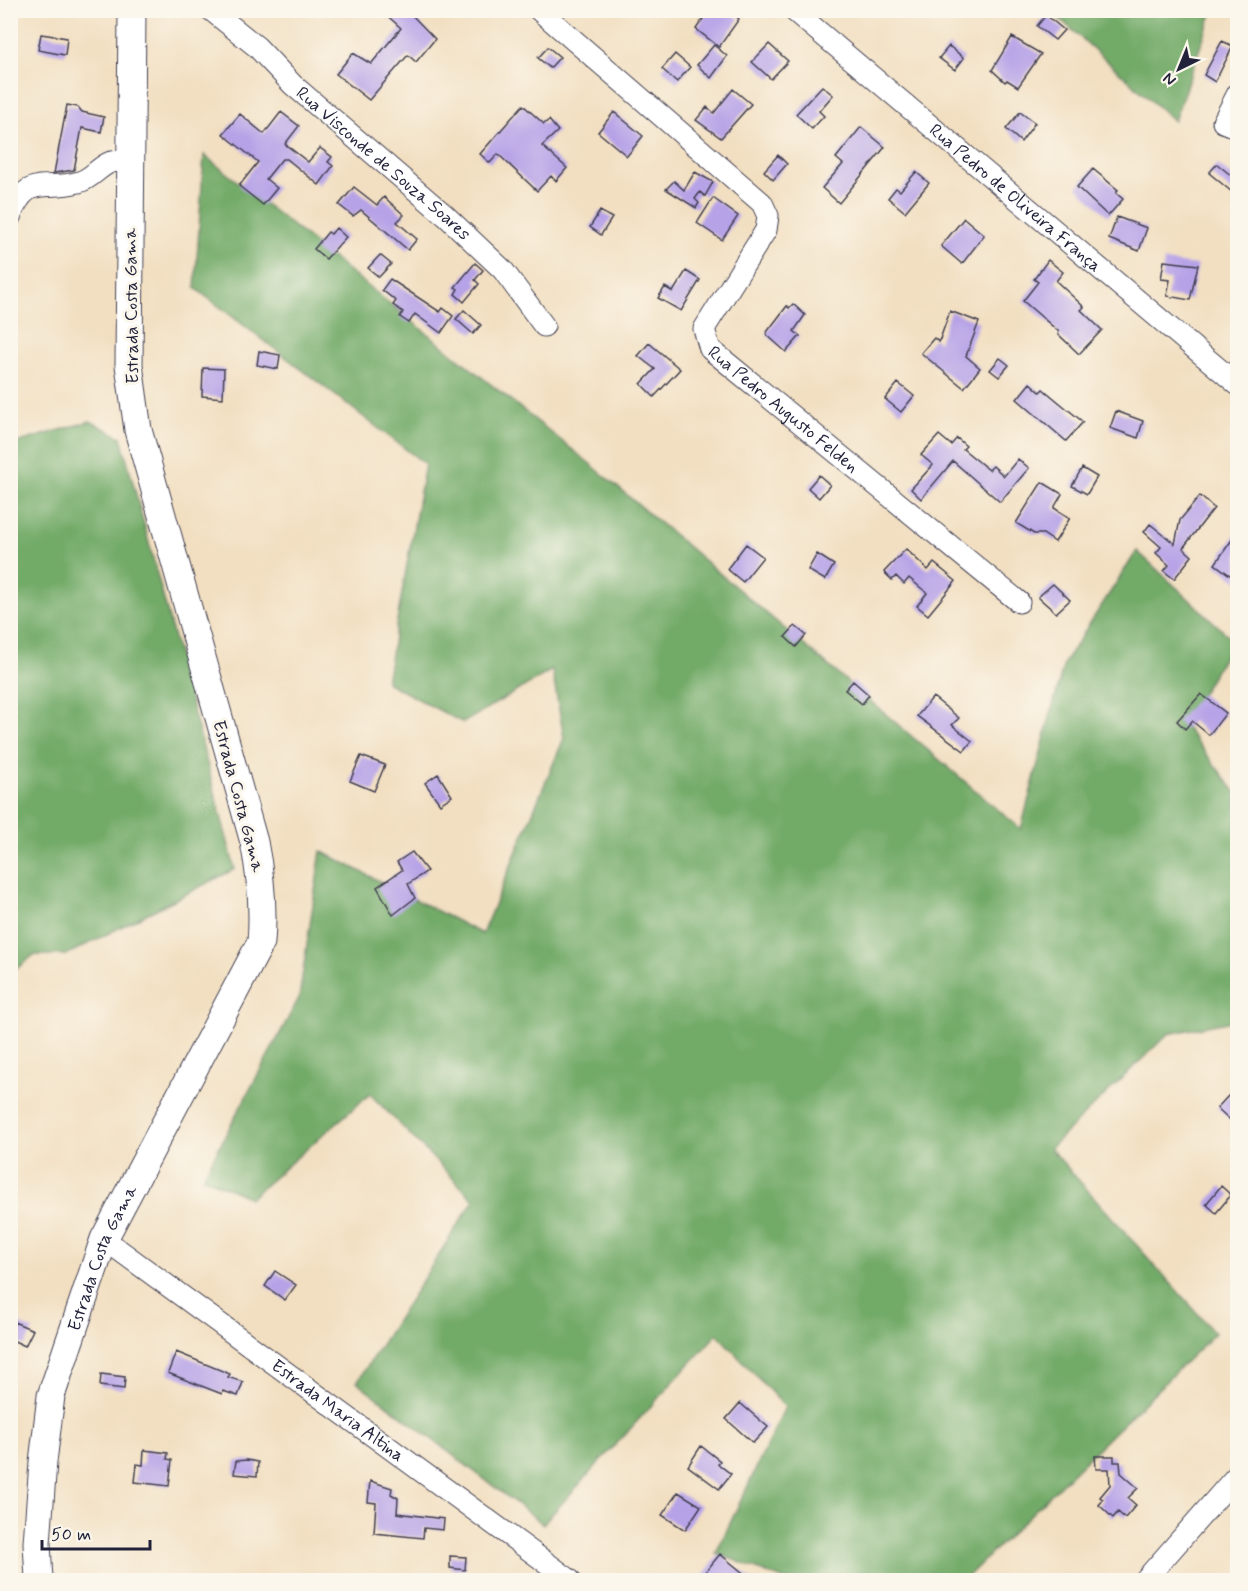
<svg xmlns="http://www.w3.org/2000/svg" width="1248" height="1591" viewBox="0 0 1248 1591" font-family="Mynerve,sans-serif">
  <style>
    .forest { fill: #72aa68; stroke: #4a6652; stroke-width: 1.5 }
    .building { fill: #b6a2e7 }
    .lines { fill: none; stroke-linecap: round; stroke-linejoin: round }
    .minor-casing { stroke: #413e4f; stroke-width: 23 }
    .major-casing { stroke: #413e4f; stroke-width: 29 }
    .minor { stroke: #fff; stroke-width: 21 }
    .major { stroke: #fff; stroke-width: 27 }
    .labels { text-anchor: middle; stroke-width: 6; stroke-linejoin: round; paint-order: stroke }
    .street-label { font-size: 18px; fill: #22223b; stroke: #fbf7ec }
  </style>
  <rect width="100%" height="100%" fill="#fbf7ec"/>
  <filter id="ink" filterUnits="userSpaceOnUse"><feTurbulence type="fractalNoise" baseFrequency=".0167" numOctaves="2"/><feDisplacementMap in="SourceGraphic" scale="12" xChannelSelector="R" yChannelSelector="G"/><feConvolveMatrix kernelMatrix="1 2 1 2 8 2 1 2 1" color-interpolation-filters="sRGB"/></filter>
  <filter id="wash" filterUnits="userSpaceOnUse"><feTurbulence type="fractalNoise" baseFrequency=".008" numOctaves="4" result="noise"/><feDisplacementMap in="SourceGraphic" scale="24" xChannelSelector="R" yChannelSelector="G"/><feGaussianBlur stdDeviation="1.35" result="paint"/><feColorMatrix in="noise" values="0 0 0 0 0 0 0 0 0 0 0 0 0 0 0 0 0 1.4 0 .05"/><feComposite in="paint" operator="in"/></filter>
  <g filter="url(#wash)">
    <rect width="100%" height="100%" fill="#f2dfc1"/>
    <path class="forest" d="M1051,11H1213L1174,121Z
      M204,155L588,462L1021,829L1064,663L1137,551L1234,641L1183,724L1237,794V1020L1168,1034L1050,1148L1215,1333L964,1580H785L716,1553L785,1407L717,1334L543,1524L357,1382L474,1200L370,1094L250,1198L203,1177L299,998L321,851L482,934L564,738L552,670L463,723L386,682L425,464L195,288Z
      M90,421L121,437L235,869L66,955H34L11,973V437L13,444Z"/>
    <g id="blocks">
      <path class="building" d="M381,10H407L435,39L416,62L408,55L369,100L336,74L353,53L371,64L401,28Z
        M709,10H728L739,19L719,47L696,29Z
        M1046,15L1064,30L1055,40L1037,26Z
        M41,34L67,38L65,55L38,50Z
        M1012,37L1041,54L1018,87L1007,80L1005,82L992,70Z
        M1222,41L1233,46L1215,82L1204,75Z
        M769,44L788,61L771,79L752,62Z
        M714,45L727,56L711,78L697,65Z
        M949,46L964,58L955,70L939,58Z
        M548,47L560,57L550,68L538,58Z
        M675,54L690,67L677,82L662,69Z
        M822,86L833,95L819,111L824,116L812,129L796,114Z
        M733,89L751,104L721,138L696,120L707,107L714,113Z
        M67,105L78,107L82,112L104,117L101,132L82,128L74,170L54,173Z
        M523,105L544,124L549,120L558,131L542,146L567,168L556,181L551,176L537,191L498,154L490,163L480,154Z
        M281,112L299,126L285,144L308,162L320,148L332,157L328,162L333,166L319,185L287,159H282L266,179L277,188L263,205L239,186L258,162L223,134L240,114L264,134Z
        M614,112L643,136L627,156L598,132Z
        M1020,112L1035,123L1021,142L1006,129Z
        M861,127L885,147L839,203L822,188L843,164L836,158Z
        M778,155L787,164L773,180L764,171Z
        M1217,164L1238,181V197L1209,173Z
        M1093,169L1118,190L1116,193L1123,199L1108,216L1077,187Z
        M695,172L713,182L705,196L700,192L695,199L699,203L696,208L666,189L674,181L684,190Z
        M916,172L929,183L905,212L888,198L896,188L900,191Z
        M354,187L377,205L384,197L404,215L397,222L417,239L408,250L361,210L353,216L339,205Z
        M713,198L738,216L722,240L697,223Z
        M600,211L612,218L601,235L590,227Z
        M1117,217L1147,228L1139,251L1109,239Z
        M964,218L984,235L962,264L941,246Z
        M336,228L346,237L326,259L314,249L328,232L331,234Z
        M380,255L391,264L379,277L368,268Z
        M1048,260L1063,272L1056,281L1084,307L1081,310L1102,330L1079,354L1058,334L1059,332L1023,301L1038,282L1034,279Z
        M1164,261L1198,265L1190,300L1167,296L1170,280L1161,279Z
        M475,263L483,270L475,280L479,284L464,302L455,294L458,289L455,287Z
        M686,271L700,280L681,311L658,298L665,287L673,292Z
        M390,279L440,312L443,308L453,316L441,333L415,314L409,323L400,317L403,312L393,305L396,301L382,290Z
        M793,304L805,315L794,331L800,336L786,352L767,335V332L787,306L789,308Z
        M464,310L481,325L473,334L456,319Z
        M950,311L979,322L966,356L980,368L964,388L921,353L934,338L939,342Z
        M649,343L680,369L654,397L641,384L655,369L638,356Z
        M259,351L280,355L278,369L257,365Z
        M1000,358L1009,365L999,377L990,370Z
        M203,368L224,369L223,398L202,396Z
        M898,383L914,396L901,412L885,399Z
        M1030,383L1040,392L1043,389L1083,422L1066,441L1017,399Z
        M1116,411L1143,421L1138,438L1110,428Z
        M939,435L951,445L957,438L966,446L963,449L989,470L993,466L1004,476L1018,459L1029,468L1000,502L953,461L921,499L911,489L933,465L921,455Z
        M1082,468L1097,477L1087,494L1072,486Z
        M819,475L830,485L819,498L808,488Z
        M1042,482L1062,494L1054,508L1070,518L1055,542L1043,534H1034L1016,523Z
        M1200,496L1214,508L1183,548L1192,556L1174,579L1164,571L1169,565L1156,553L1161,547L1144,532L1150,524L1175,544L1180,520Z
        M1238,531V581L1215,564Z
        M746,544L763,557L743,582L727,569Z
        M906,549L928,570L934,563L956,581L928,615L917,606L927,593L909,578L904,584L896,576L892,580L884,572Z
        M817,554L834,565L825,580L808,570Z
        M1053,584L1070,600L1056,613L1038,597Z
        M795,626L806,635L796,647L785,637Z
        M853,681L869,695L862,704L845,690Z
        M1201,694L1226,713L1209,735L1192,721L1185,729L1177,721Z
        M933,697L959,718L952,725L972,741L964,751L917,716Z
        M361,756L385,765L374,791L350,781Z
        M438,774L452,796L440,804L425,783Z
        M412,852L427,871L408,884L415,898L393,915L377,887L402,870L397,862Z
        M1229,1095L1238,1102V1127L1217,1108Z
        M1221,1186L1231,1195L1216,1213L1206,1204Z
        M275,1271L296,1285L285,1300L265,1286Z
        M14,1322L33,1330L25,1346L10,1339Z
        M176,1352L230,1374L228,1377L243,1382L238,1396L223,1391L222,1394L168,1373Z
        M101,1374L125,1377L124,1389L100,1386Z
        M740,1403L768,1427L753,1443L726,1419Z
        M701,1446L720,1461L718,1464L731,1474L719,1489L688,1466Z
        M144,1450L168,1453L167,1459L172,1460L169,1486L135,1482L137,1464L143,1465Z
        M1095,1456H1114V1462H1120L1121,1473L1138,1488L1128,1498L1136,1505L1125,1518L1118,1512L1113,1518L1099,1505L1103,1500L1100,1497L1110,1485L1109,1469H1096Z
        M247,1460L258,1462L257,1476L234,1474L236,1461Z
        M370,1481L392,1488L391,1494L398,1498L397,1513L444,1519L443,1530L424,1528L423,1538L374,1533L376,1503L368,1502Z
        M678,1492L701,1506L685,1530L662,1515Z
        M720,1554L753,1581H698Z
        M450,1556L466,1557L465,1570L450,1568Z"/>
    </g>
  </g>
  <g filter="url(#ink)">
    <use href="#blocks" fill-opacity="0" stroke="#413e4f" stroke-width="1.5"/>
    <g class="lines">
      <g class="minor-casing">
        <g id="minor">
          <path id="s1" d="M211,10L257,47L293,85L446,216L503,270L544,326"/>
          <path id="s2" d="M539,10L762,203L768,216L766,230L704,329L710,349L1019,602"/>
          <path id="s3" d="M793,10L1238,385"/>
          <path d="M1238,93L1223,122L1238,128"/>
          <path d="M10,217C28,172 43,192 79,182C92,179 99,166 111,162C117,161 125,161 130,161"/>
          <path id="s4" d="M104,1239L570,1580"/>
          <path d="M1145,1580L1238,1474"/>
        </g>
      </g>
      <g class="major-casing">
        <g id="major">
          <path id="s5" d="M39,1580L37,1543L43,1462L51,1396L104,1239L261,942C264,907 261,877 254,842L138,430L129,365L132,10"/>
        </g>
      </g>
      <use href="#minor" class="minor"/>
      <use href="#major" class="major"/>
    </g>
  </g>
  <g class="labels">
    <g class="street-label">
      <text dy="6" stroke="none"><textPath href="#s1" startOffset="231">Rua Visconde de Souza Soares</textPath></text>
      <text dy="6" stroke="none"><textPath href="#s3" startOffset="291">Rua Pedro de Oliveira França</textPath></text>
      <text transform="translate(131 306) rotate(-91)" y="6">Estrada Costa Gama</text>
      <text dy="6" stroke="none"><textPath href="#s2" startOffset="556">Rua Pedro Augusto Felden</textPath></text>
      <text transform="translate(239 796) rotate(75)" y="6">Estrada Costa Gama</text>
      <text dy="6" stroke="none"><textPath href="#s5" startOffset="332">Estrada Costa Gama</textPath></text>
      <text dy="6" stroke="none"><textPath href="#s4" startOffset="290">Estrada Maria Altina</textPath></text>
    </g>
  </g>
  <rect width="1248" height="1591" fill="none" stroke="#fbf7ec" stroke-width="36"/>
  <g transform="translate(1179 69) rotate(223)" stroke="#fbf7ec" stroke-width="4.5" paint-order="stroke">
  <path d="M0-4.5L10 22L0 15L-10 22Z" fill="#22223b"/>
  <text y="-9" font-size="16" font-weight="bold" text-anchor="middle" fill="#22223b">N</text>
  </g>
  <path d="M42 1540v9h108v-9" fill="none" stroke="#22223b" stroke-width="3"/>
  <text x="51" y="1540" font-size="18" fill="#22223b" stroke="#fbf7ec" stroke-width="4.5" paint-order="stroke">50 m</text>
</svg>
